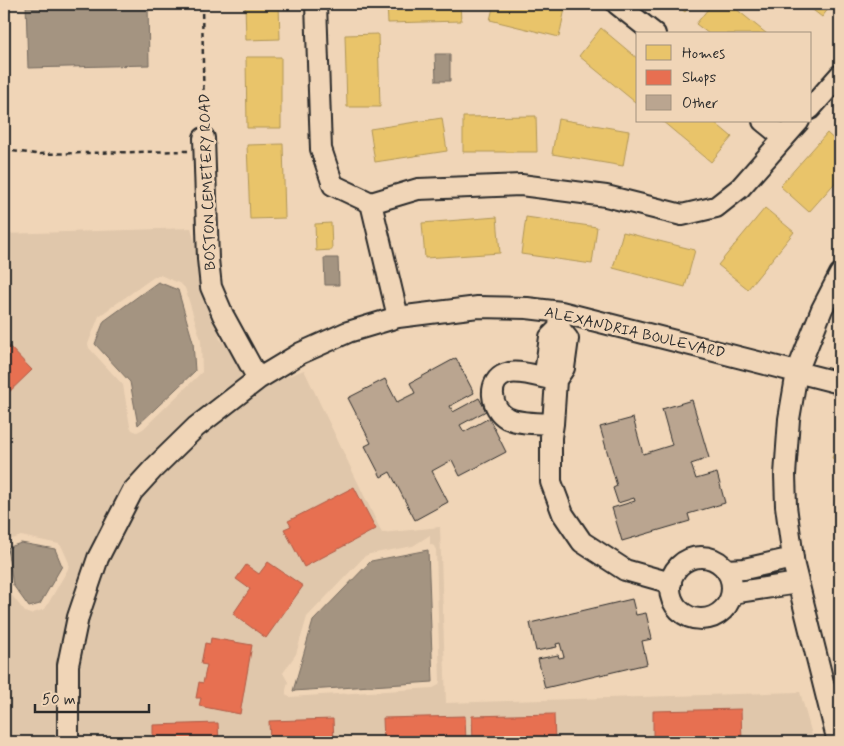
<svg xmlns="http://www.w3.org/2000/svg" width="844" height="746" viewBox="0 0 844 746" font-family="Mynerve,sans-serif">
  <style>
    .built { fill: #e0c7ab; fill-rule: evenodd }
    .water { fill: #a49481; stroke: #746a5f }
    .homes { fill: #e9c46a; stroke: #b09657 }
    .shops { fill: #e76f51; stroke: #af5b46 }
    .building { fill: #baa590; stroke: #2b2b2b }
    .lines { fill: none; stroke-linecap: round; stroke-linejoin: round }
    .minor-casing { stroke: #2b2b2b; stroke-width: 24 }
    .path { stroke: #2b2b2b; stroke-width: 2.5; stroke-dasharray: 5 4; stroke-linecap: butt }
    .minor { stroke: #f0d5b7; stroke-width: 20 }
    .labels { text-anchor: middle; stroke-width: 5; stroke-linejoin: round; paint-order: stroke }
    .street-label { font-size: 15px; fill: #2b2b2b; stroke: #f0d5b7 }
  </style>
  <rect width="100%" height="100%" fill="#f0d5b7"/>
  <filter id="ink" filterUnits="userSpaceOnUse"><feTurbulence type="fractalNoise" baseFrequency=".02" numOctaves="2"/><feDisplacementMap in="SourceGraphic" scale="10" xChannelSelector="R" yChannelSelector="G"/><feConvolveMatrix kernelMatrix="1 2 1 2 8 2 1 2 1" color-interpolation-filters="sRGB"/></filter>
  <g filter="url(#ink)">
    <path class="built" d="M191,228L220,339L234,354L247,377L103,526L60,742H4V576L6,588L25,612L30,614L45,609L68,569L69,563L62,547L59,544L21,536L4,542V234ZM160,275L181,284L185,288L201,340L202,372L143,429L137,432L132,430L130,426L123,385L89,348L88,344L99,316L154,277Z
      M304,370L382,533L440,527L446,703L800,692L814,742H77V665L86,619L106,561L140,496L202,433L265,385ZM430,535V544L434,546L436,550L440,681L439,685L433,688L289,697L286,694V690L288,682L283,673L296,654L307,617L365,556L370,554L413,546Z"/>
    <path class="water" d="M26,4H148L149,65L28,68Z
      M435,54H450V81H436Z
      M324,258H338L339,285H325Z
      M158,282L178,290L193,342L195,371L138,425L130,382L95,344L104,321Z
      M21,543L55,549L62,566L40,604L29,607L13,585L7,548Z
      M428,550L433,682L293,691L313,621L371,561Z"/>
    <path class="homes" d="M245,4H279L280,39L246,40Z
      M387,4H460L461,21L388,23Z
      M494,4H566L559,37L490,20Z
      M675,4H691L685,12Z
      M712,4H730L767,34H709L696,24Z
      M805,4H832L822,17Z
      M601,28L638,59V99L635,102L579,56Z
      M378,34L380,107H347L345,35Z
      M246,57H281V128H247Z
      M536,116L537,152H463V117Z
      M442,118L447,151L375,162L370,129Z
      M558,119L629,131L623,166L552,154Z
      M662,121H713L732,137L711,162Z
      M827,133L840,145V177L809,212L780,186Z
      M283,144L285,218L250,219L247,145Z
      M765,208L794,232L748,289L718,265Z
      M497,217L500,253L425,258L422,223Z
      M526,217L597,227L592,264L521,254Z
      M331,223L332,250L316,251L315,224Z
      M623,232L695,250L685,287L613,268Z
      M840,439V462L832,458Z"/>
    <path class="shops" d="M4,341L32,370L4,397Z
      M354,487L376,529L304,567L284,529L291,526L288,521Z
      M268,562L303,586L266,638L233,614L250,589L236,579L246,565L259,574Z
      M211,638L252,645L240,714L199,706L201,698H196L199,682L203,683L207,665L201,664L205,643L210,644Z
      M741,709L742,742H653V711Z
      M554,714L555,742H473L472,716Z
      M465,716L466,742H384L383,718Z
      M333,719L334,742H270L269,721Z
      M218,723L219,742H153V725Z"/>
    <path class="building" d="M456,358L474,393L450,406L453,412L479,398L486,411L460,425L464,432L489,418L506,452L460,476L452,460L432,471L448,502L415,520L390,472L381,477L365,446L371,443L348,398L385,379L397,402L415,393L410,383Z
      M692,400L709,458L691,464L696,479L717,473L725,503L688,514L690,521L622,541L612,508L635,501L634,498L618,503L613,488L617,486L600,427L633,418L643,454L672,445L662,409Z
      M632,599L636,615L646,613L652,639L642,641L647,664L545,688L538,659L558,655L559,658L564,657L560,643L556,644L557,647L536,651L530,623Z"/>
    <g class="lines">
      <g class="minor-casing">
        <path id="minor" d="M316,4L321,149L333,185L371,203L418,189L521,185L606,196L682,215L716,207L740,188L799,121
          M617,4L655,34
          M810,109L840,75
          M763,121L784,138
          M204,138L208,259L211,287L223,315L258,379
          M371,203L398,317
          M559,328L568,339L564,368L556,380L553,424L551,437V482L563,514L582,542L625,570L671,583
          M556,380L546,366L550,337L559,328L560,314
          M553,424C539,423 520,424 507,418C491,409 486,381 506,374C518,369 543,378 556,380
          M670 588a31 31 0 1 1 62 0a31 31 0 1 1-62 0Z
          M727,570L744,569L793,558
          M732,593L798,583
          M68,742V665L78,617L98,558L132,492L153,469L196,427L258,379L301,353L348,332L398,317L478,307L527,308L561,312L840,383
          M838,742L794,566L786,506L785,475L789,419L797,372L822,309L840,274"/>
      </g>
      <path class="path" d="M202,4L204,122
        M4,150L36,154L188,151"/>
      <use href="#minor" class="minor"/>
    </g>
  </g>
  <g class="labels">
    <g class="street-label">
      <text transform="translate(207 182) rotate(-92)" y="5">BOSTON CEMETERY ROAD</text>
      <text transform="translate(635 332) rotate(13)" y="5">ALEXANDRIA BOULEVARD</text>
    </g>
  </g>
  <rect width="844" height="746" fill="none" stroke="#f0d5b7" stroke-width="20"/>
  <rect x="10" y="10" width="824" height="726" fill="none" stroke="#2b2b2b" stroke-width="2" filter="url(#ink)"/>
  <rect x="636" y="32" width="175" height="90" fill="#f0d5b7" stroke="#a1917f"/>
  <rect x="646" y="45" width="25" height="15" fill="#e9c46a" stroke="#a1917f"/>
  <text x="682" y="58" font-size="15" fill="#2b2b2b">Homes</text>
  <rect x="646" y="70" width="25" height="15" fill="#e76f51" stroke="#a1917f"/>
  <text x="682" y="82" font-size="15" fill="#2b2b2b">Shops</text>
  <rect x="646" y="95" width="25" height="15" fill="#baa590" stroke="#a1917f"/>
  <text x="682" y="108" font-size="15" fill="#2b2b2b">Other</text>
  <path d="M35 704v8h114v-8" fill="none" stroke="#2b2b2b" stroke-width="2.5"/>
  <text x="42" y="704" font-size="15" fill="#2b2b2b" stroke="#f0d5b7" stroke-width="4" paint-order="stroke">50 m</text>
</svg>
